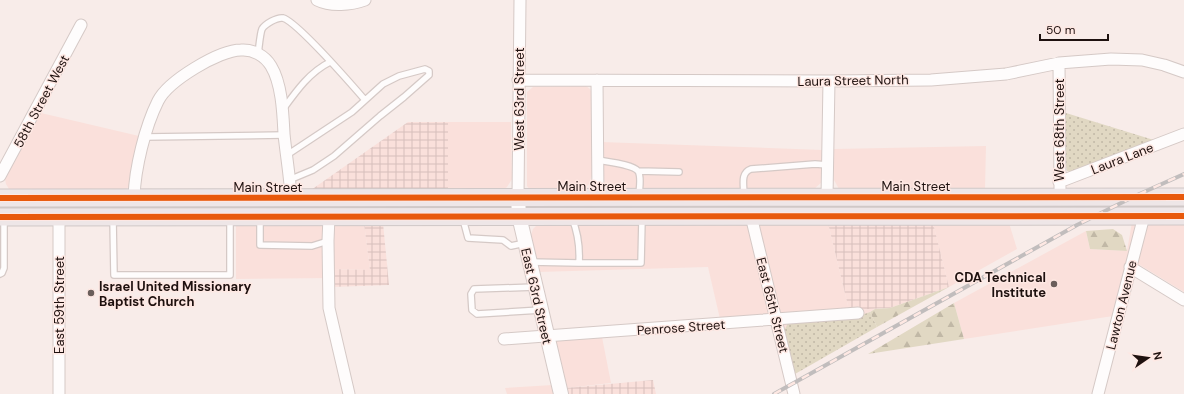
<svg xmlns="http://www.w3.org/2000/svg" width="1184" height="394" viewBox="0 0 1184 394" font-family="'DM Sans',sans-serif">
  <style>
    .built { fill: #fae0db }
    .industrial { fill: url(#industrial-grid) }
    .grass { fill: url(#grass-dots) }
    .forest { fill: url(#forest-firs) }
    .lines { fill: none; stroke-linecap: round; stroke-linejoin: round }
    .service-casing { stroke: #d5c9c6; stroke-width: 8 }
    .minor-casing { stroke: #d5c9c6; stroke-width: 13 }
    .tertiary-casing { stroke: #d5c9c6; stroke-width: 16 }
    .primary-casing { stroke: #d0c8c7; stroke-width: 19 }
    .service { stroke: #fefcfc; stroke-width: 5.5 }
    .minor { stroke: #fefcfc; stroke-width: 11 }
    .tertiary { stroke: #fefcfc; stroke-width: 14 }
    .primary { stroke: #eee6e7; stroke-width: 17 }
    .rail-casing { stroke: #c1bdbd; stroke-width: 4 }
    .rail { stroke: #fee8e3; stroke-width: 2.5; stroke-dasharray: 8; stroke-linecap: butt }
    .cycleway-casing { stroke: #fee8e3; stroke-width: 8 }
    .cycleway { stroke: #e8590c; stroke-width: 6 }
    .poi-dot { fill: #6a5e5b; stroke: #fee8e3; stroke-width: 1.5 }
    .labels { text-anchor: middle; stroke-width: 3; stroke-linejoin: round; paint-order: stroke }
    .street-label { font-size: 13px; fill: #1e110f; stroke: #fee8e3 }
    .poi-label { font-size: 13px; font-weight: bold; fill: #1e110f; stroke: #fee8e3; text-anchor: end }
  </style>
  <defs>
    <pattern id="industrial-grid" width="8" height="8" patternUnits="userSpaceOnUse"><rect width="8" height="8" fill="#fae0db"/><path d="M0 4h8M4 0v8" fill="none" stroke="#d6bfbb"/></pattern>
    <pattern id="grass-dots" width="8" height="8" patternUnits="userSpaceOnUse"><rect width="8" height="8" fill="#e1d8c3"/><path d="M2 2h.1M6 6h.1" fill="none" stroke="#c1b8a6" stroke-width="1.8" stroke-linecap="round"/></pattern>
    <pattern id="forest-firs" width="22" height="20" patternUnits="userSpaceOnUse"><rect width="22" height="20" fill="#e1d8c3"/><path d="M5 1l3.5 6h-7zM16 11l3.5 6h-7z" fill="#c1b8a6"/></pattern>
  </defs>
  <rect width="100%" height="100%" fill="#f8ece9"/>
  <path class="built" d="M586,86L590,89L592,94L593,172L589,184L584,189L530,190L527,186V92L533,87Z
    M41,113L139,136L129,187L126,189L15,190L9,189L6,184L5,179Z
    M448,122H511L512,179L507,187L503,190H448Z
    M601,142L823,150L822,182L814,189L609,190L605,185L603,173Z
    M986,146L985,189L843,190L839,189L834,180V149Z
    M1132,222L1184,223V292L1140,265L1125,266L1113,316L964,339L954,303L1086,231L1090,249L1127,251Z
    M236,223H364L370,270L332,269V278L236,279Z
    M828,223L849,310L875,309L864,315L853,318L784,331L770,315L720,319L708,267L538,272L531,243V235L533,229L537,225Z
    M933,223H1009L1017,249L949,287Z
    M602,337L611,383L566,388L555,341Z
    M552,385L554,394H507L505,388Z"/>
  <path class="industrial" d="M408,122H448V190H311Z
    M364,223H383L389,285L332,287L331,269L370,270Z
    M828,223H933L949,287L890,308L849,310Z
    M653,380L656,394H567L566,388Z"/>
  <path class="grass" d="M1066,113L1157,141L1075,173L1067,171L1066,166Z
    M870,312L877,327L795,374L784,331L788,323L853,318Z"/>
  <path class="forest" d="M1113,229L1122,235L1127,251L1090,249L1086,231Z
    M949,287L877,327L870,312L875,309L890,308Z
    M954,303L964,339L868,354Z"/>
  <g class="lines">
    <g class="service-casing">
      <path id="service" d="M258,54C259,48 260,34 262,29C265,24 277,17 283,18C297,22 352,85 365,100
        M284,108C297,90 310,72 330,62
        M145,137L284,135
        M287,155L352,112L383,84L399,76L425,69L429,71V75L404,97L380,116L334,156L313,170L289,180
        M598,160C607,162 632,164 638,171C642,177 639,189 639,196
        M638,171L679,172
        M744,196C744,185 740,173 751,169L815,164L828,165
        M260,218V245L312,246L328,241
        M572,218C578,233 580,247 579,263H641L642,219
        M113,219L114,275H230V219
        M463,219L468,238L503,240L511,246L525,243
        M530,262L579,263
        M0,274L2,273L4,268V219
        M535,287L474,289L471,294L472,310L477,314L541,310"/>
    </g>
    <g class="minor-casing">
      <path id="minor" d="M317,0C331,7 351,5 365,0
        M1059,63L1060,188
        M518,80L829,81L931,80L1006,74L1059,63L1111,59L1142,60L1164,65L1184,72
        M597,80L598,197
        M0,176L81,25
        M1059,182L1184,134
        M134,197C135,168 145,127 158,101C168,81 219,50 241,50C253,49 265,56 271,66C282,84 283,114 284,134C286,155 290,176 291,198
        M518,197L520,0
        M827,197L829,81
        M329,216L328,241L329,308L349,394
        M751,216L794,394
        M1130,267L1184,300
        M504,339L858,313
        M59,394V216
        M1098,394L1144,216"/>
    </g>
    <g class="tertiary-casing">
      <path id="tertiary" d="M518,197L519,216L561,394"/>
    </g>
    <g class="primary-casing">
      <path id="primary" d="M0,198L1184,197
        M0,217L1184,216"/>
    </g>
    <use href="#service" class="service"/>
    <use href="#minor" class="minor"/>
    <use href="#tertiary" class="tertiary"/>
    <use href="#primary" class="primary"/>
    <g class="rail-casing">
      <path id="rail" d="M774,394L1077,225L1135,196L1184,174"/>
    </g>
    <use href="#rail" class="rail"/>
    <g class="cycleway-casing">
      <path id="cycleway" d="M0,198L1184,197
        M0,217L1184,216"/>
    </g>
    <use href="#cycleway" class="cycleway"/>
  </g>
  <g class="poi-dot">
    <circle cx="1054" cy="284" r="4"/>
    <circle cx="91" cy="293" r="4"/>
  </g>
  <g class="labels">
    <g class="street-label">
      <text transform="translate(853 80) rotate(-1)" y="5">Laura Street North</text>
      <text transform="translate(519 99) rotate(-90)" y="5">West 63rd Street</text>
      <text transform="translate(41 101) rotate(-62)" y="5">58th Street West</text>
      <text transform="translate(1059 130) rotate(-90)" y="5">West 68th Street</text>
      <text transform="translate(1122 158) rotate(-21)" y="5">Laura Lane</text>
      <text x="592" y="191">Main Street</text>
      <text x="916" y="191">Main Street</text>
      <text x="268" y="192">Main Street</text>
      <text transform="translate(537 296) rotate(77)" y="5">East 63rd Street</text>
      <text transform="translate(59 305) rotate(-90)" y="5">East 59th Street</text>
      <text transform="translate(773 305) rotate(76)" y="5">East 65th Street</text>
      <text transform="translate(1121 305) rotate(-76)" y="5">Lawton Avenue</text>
      <text transform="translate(681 327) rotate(-4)" y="5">Penrose Street</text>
    </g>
    <g class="poi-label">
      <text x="1046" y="282">CDA Technical<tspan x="1046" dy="15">Institute</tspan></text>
      <text x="99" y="291" text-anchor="start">Israel United Missionary<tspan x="99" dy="15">Baptist Church</tspan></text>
    </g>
  </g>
  <g transform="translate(1148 358) rotate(77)" stroke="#fee8e3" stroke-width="3" paint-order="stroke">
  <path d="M0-3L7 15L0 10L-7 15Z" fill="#1e110f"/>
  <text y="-6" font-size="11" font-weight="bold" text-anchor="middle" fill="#1e110f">N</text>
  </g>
  <path d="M1040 34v6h68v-6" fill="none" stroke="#1e110f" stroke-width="2"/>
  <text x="1046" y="34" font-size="12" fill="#1e110f" stroke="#fee8e3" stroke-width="3" paint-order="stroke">50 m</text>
</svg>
